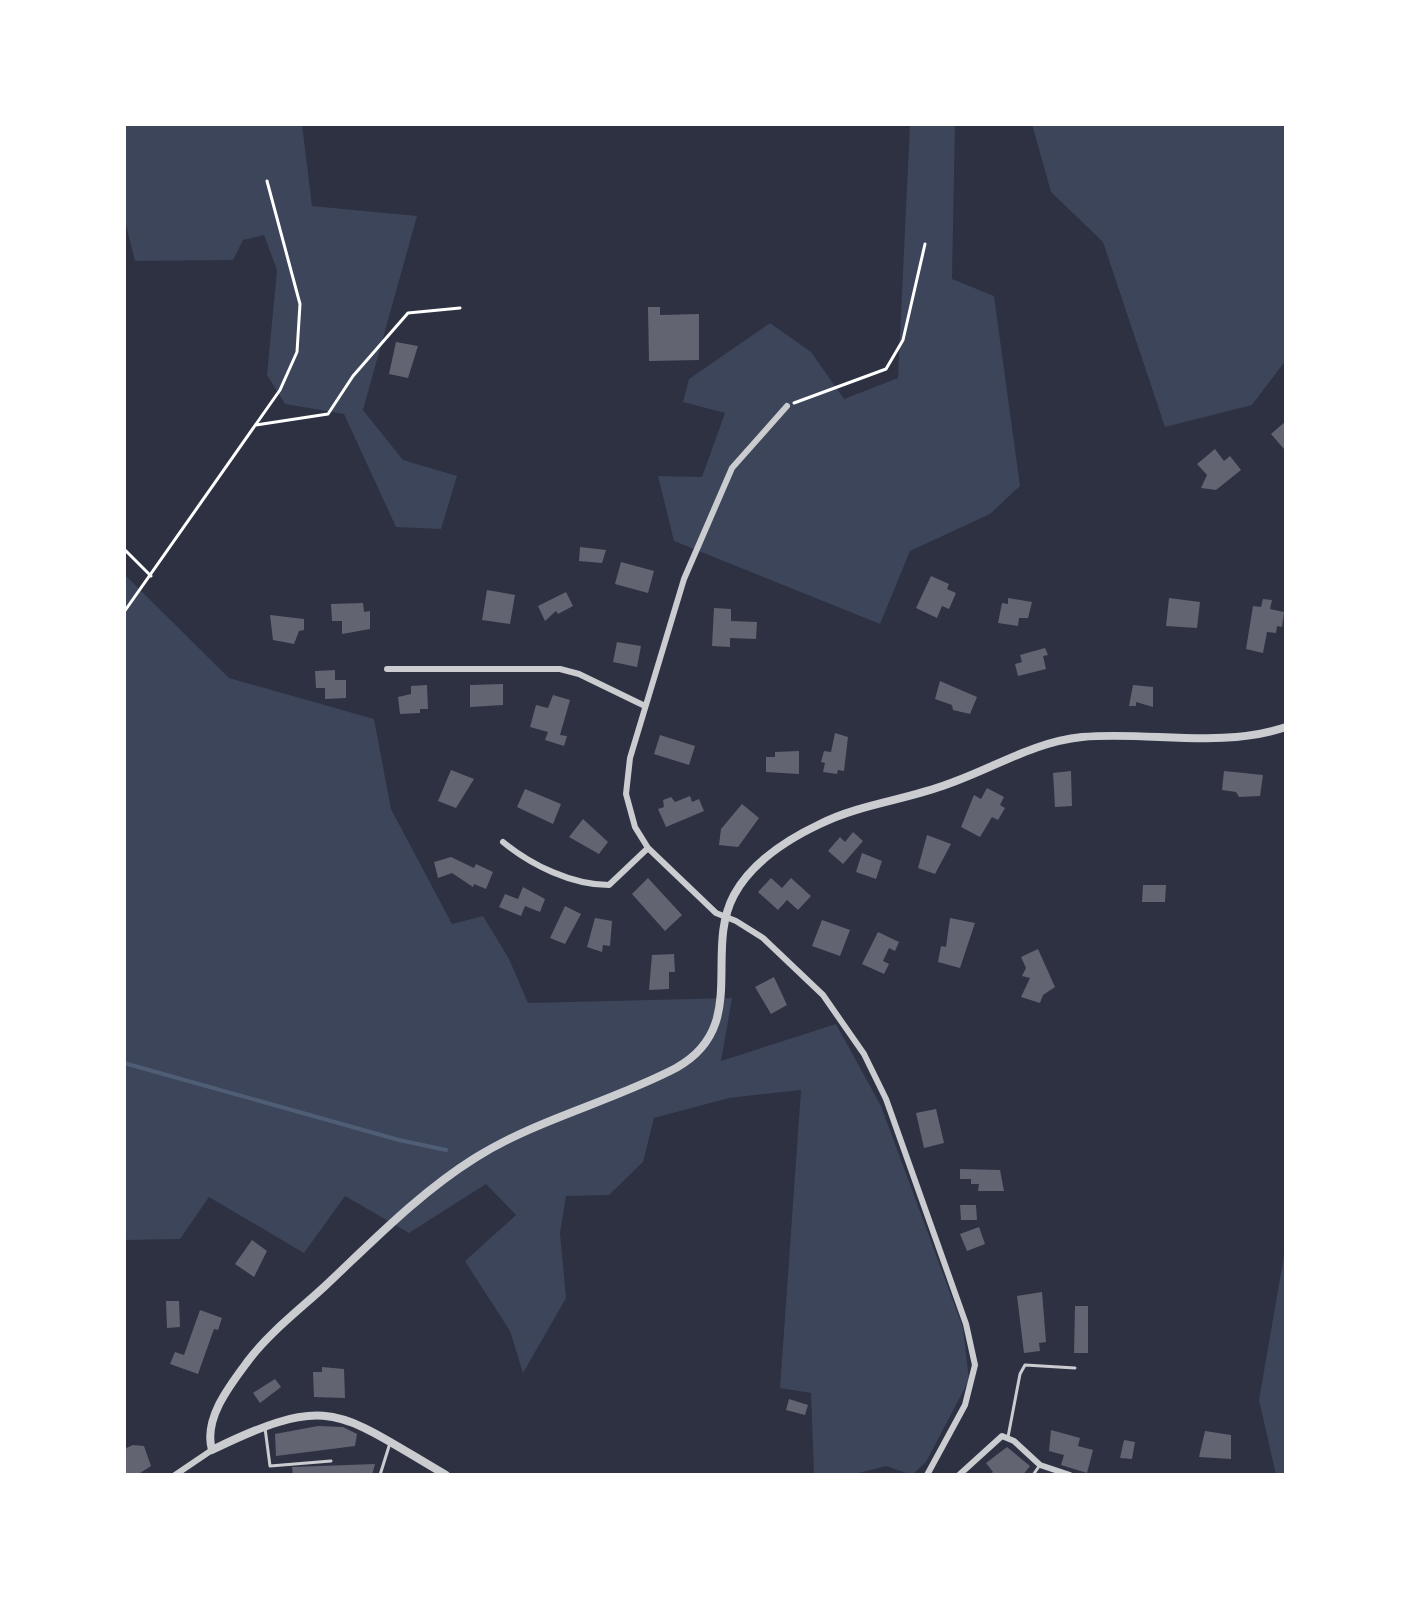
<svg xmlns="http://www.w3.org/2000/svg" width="1410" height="1599" viewBox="0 0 1410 1599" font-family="'Fira Sans',sans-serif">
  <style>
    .green { fill: #3c4559 }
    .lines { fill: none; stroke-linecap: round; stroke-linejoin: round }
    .stream { stroke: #4f5d75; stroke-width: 4 }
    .building { fill: #626471 }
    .path { stroke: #fff; stroke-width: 3 }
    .service { stroke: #caccd0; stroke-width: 3 }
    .minor { stroke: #caccd0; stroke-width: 6 }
    .tertiary { stroke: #caccd0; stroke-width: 8 }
  </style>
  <rect width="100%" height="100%" fill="#2d3142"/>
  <path class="green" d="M124,124H302L312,206L417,216L363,410L403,460L457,476L441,529L396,527L344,414L285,404L267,375L277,270L264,235L243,240L233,260L135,261L124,217Z
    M910,124H955L952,279L994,296L1020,486L990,514L910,551L880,624L674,541L658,476L702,477L725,413L683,402L689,379L770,323L811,352L844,399L898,378Z
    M1032,124H1286V360L1252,405L1165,427L1103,242L1051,192Z
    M124,574L229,678L374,719L391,809L452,924L483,916L509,959L528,1003L732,998L721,1061L836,1024L881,1106L963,1328L969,1380L926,1462L912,1475L886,1466L851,1475H814L811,1393L780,1388L801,1090L729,1098L654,1118L643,1162L609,1195L566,1196L560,1233L566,1298L523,1373L510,1331L465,1261L516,1215L486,1184L409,1233L345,1196L304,1253L209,1197L180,1239L124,1240Z
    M1286,1244V1475H1276L1259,1400Z"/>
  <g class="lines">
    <path class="stream" d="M124,1063L399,1140L446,1150"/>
  </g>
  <path class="building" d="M648,307H660V315L699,314V360L649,361Z
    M396,342L418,346L408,378L389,374Z
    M1286,421V447L1284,449L1271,434Z
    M1215,449L1224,461L1230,456L1241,470L1216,490L1201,488L1207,475L1197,464Z
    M580,547L606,550L602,563L579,561Z
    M621,562L654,571L648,593L615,584Z
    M931,576L949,584L947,589L956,593L949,609L942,606L937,618L916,608Z
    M487,590L515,595L510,624L482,620Z
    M566,592L573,606L558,614L556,611L545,621L538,606Z
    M1008,598L1032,602L1028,618H1019L1018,626L998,623L1002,603L1008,604Z
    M1169,598L1200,602L1197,628L1166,626Z
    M1263,599L1272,600L1270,609L1284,612L1282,627L1277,626L1276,633L1267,632L1263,653L1246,649L1253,606L1261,607Z
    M363,603L364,612L370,611V629L342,634V621H332L331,604Z
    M714,608L731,609V621L757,622L756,639L730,638V647L712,646Z
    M270,615L304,619V630L299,631L294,644L273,640Z
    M617,642L641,646L637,667L613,662Z
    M1045,648L1048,655L1043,656L1046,669L1018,676L1015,664L1022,662L1020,655Z
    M335,670V680H346V698L325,699V688H316L315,671Z
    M940,681L977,697L970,714L953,710L952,705L935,699Z
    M503,684V705L470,707V685Z
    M427,685L428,709H420V713L400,714L398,697L411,694V686Z
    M1133,685L1153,687V707L1136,702V706H1129Z
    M553,695L570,700L560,735L567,736L564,746L545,740L548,732L530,727L536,705L548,708Z
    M835,733L848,737L844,771L838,770L837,774L823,772L825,763L821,762L824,751L831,752Z
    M660,735L695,746L689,765L654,754Z
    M799,751V774L766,772V757H775V752Z
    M451,770L474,779L456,808L438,801Z
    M1071,771L1072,806L1055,807L1053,773Z
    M1224,771L1263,775L1260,796L1239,797L1236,792L1222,790Z
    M987,788L1004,797L1000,805L1005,808L998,820L992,817L980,837L961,827L974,795L981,799Z
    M525,789L561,804L553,824L517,807Z
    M690,796L692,802L699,799L704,811L666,827L658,809L664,807L663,800L671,797L675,802Z
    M742,804L759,818L738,847L719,845L721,829Z
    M583,819L608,842L599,854L569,837Z
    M853,832L863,841L843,864L828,851L840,837L845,842Z
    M927,835L951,844L935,874L918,868Z
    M862,853L882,861L876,879L856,872Z
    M451,857L474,868L476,864L493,872L486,889L474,884L473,887L452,873L438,878L434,862Z
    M648,878L682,915L665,931L632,894Z
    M771,878L782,888L791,878L811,896L798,910L787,900L778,910L758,892Z
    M1143,885H1166L1165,902H1142Z
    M523,887L545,899L540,912L525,906L521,916L499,907L505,894L518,899Z
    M565,906L581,914L565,944L550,938Z
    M595,918L612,921L610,946L603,945L602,952L587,947Z
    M950,918L975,923L960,968L938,962L941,946L946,947Z
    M822,920L850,930L840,956L812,946Z
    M878,932L899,942L895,951L889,948L883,961L889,964L884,974L862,964Z
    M1038,949L1055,987L1043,995L1040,1003L1021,997L1030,978L1022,976L1026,968L1021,957Z
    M674,954L675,972H669V989L649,990L652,955Z
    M774,977L787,1005L771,1014L755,987Z
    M936,1109L944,1143L924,1148L916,1113Z
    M960,1169L1000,1170L1004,1191H978L979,1184H971V1179H960Z
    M960,1205H976L977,1220H961Z
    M979,1227L985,1244L967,1251L960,1234Z
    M252,1240L267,1251L254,1277L235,1264Z
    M1042,1292L1046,1342L1039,1343L1040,1351L1024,1353L1017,1296Z
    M166,1301H179L180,1327L167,1328Z
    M1075,1306H1088V1353H1074Z
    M200,1310L222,1318L218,1330L214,1329L198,1374L170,1364L175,1352L184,1355Z
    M322,1367L344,1369L345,1398L314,1397L313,1372H322Z
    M275,1379L281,1387L260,1403L253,1393Z
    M789,1399L808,1405L805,1415L786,1410Z
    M318,1426L343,1427L357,1434L355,1446L276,1456L275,1434Z
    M1051,1430L1080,1438L1078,1446L1093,1450L1087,1473L1061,1465L1064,1455L1049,1451Z
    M1205,1431L1231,1435V1459L1199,1457Z
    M1124,1440L1135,1442L1132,1459L1120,1458Z
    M133,1445L144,1446L151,1466L137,1475H124V1449Z
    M1007,1447L1030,1466L1023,1475H989L993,1472L986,1463Z
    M375,1464L372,1475H293L292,1467Z"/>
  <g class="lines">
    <path class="path" d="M794,403L886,369L903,340L925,244
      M256,425L328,414L353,376L408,313L460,308
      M124,549L151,576
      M124,612L280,390L297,352L300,304L267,181"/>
    <path class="service" d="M265,1428L270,1466L331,1461
      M1008,1437L1020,1374L1025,1365L1075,1368
      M380,1475L390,1443
      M1033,1475L1040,1465"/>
    <path class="minor" d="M787,406L732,468L684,579L630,758L626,794L635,827L648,848L716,913L736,921L763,938L823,995L864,1054L886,1099L966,1324L975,1365L965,1405L927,1475
      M387,669H560L579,674L645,706
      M503,842C531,865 572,885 609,885L648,848
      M175,1475L212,1450
      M959,1475L1002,1436L1014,1441L1040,1465L1070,1475"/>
    <path class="tertiary" d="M446,1475C338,1412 331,1392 212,1450C203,1419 230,1385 248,1361C268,1334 299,1310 324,1287C372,1242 419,1193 475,1158C537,1119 611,1102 676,1068C750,1027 703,953 734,895C752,862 786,840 820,824C860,804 906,800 948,784C994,768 1033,742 1082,737C1150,731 1220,749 1286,727"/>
  </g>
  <rect width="1410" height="1599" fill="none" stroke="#ffffff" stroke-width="252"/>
</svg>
